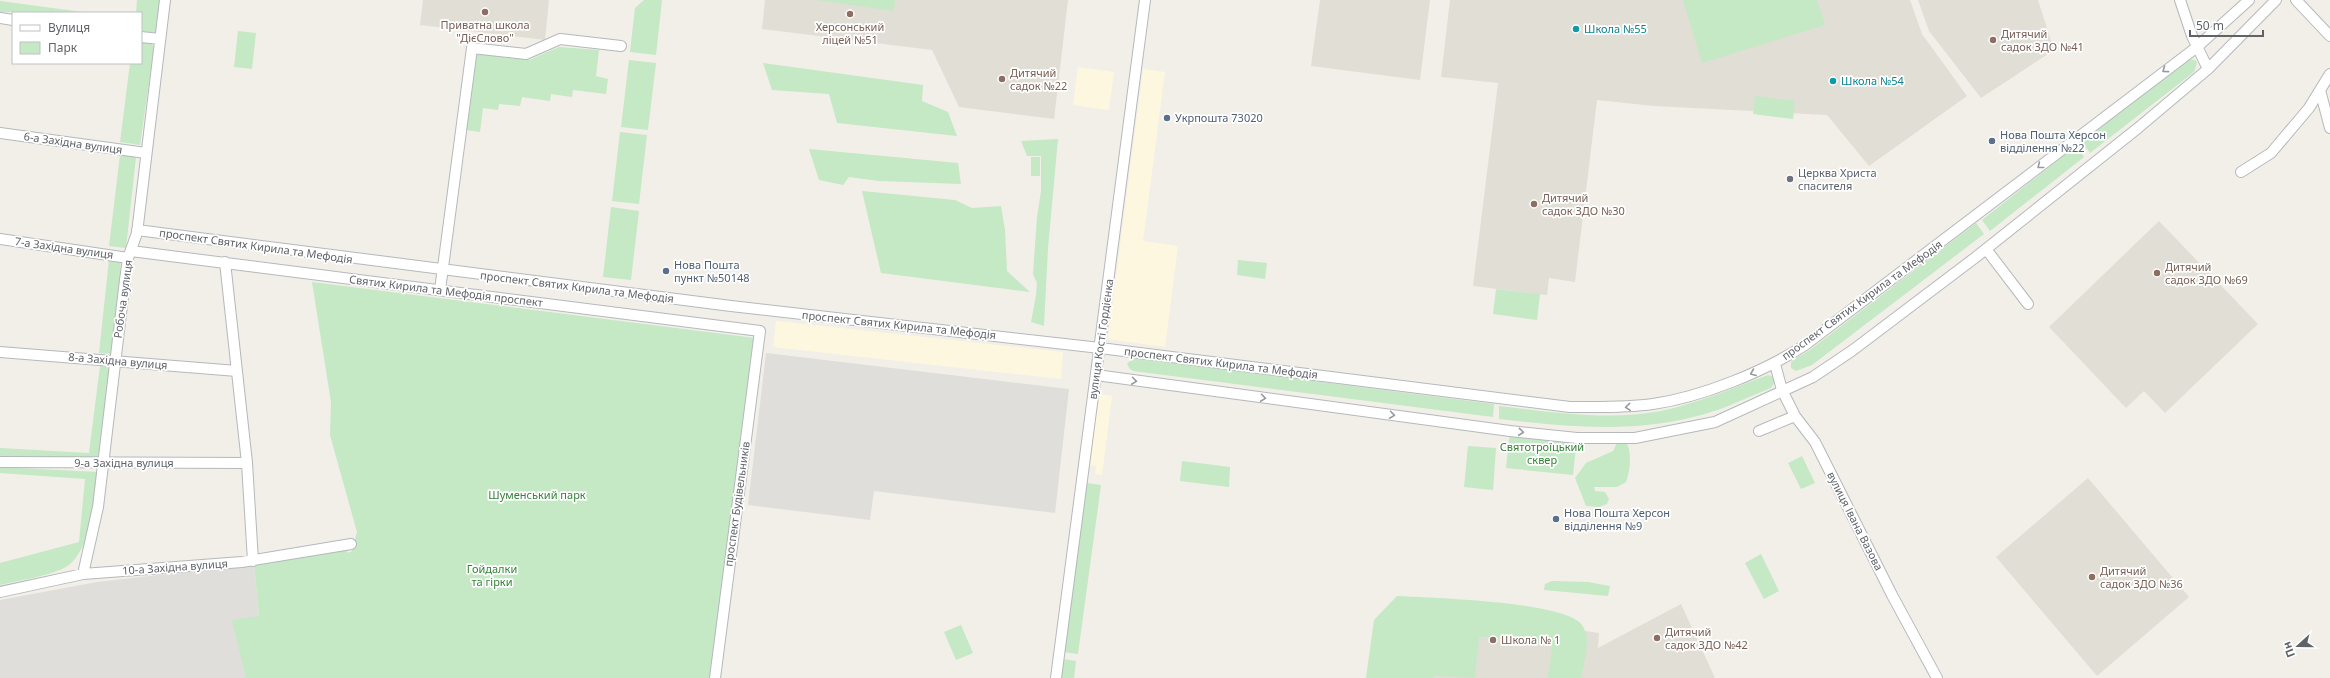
<svg xmlns="http://www.w3.org/2000/svg" width="2330" height="678" viewBox="0 0 2330 678" font-family="'Noto Sans',sans-serif">
  <style>
    .commercial { fill: #fef7e0 }
    .industrial { fill: #e0deda }
    .education { fill: #e1ded6 }
    .green { fill: #c5e8c5 }
    .lines { fill: none; stroke-linecap: round; stroke-linejoin: round }
    .minor-casing { stroke: #b5b8bc; stroke-width: 12 }
    .minor { stroke: #fff; stroke-width: 10 }
    .oneway { stroke: #979a9d }
    .education-dot { fill: #8d6e63; stroke: #fff; stroke-width: 1.5 }
    .culture-dot { fill: #0f9aa8; stroke: #fff; stroke-width: 1.5 }
    .service-dot { fill: #5c6f8a; stroke: #fff; stroke-width: 1.5 }
    .worship-dot { fill: #6b7280; stroke: #fff; stroke-width: 1.5 }
    .labels { text-anchor: middle; stroke-width: 3.5; stroke-linejoin: round; paint-order: stroke }
    .education-label { font-size: 11px; fill: #785e54; stroke: #fff; text-anchor: start }
    .culture-label { font-size: 11px; fill: #0d838f; stroke: #fff; text-anchor: start }
    .service-label { font-size: 11px; fill: #4e5e75; stroke: #fff; text-anchor: start }
    .street-label { font-size: 11px; fill: #5f6368; stroke: #fff }
    .worship-label { font-size: 11px; fill: #5b616d; stroke: #fff; text-anchor: start }
    .park-label { font-size: 11px; fill: #348238; stroke: #fff }
  </style>
  <rect width="100%" height="100%" fill="#f1efe8"/>
  <path class="commercial" d="M1078,67L1114,72L1109,110L1073,105Z
    M1143,69L1165,72L1143,241L1178,246L1165,347L1108,339Z
    M776,321L1063,352L1061,379L773,347Z
    M1098,394L1112,396L1102,475L1095,474L1096,466L1089,465Z"/>
  <path class="industrial" d="M766,353L1069,389L1055,513L874,491L870,520L748,505Z
    M254,564L259,616L246,678H0V600L97,582Z"/>
  <path class="education" d="M423,0H549L545,40L420,25Z
    M765,0H1068L1054,119L959,107L932,50L762,29Z
    M1320,0H1430L1420,80L1311,66Z
    M1450,0H1910L1922,34L1967,96L1869,166L1827,115L1654,106L1597,100L1575,282L1549,278L1547,295L1473,286L1498,83L1441,77Z
    M1918,0H2038L2054,50L1981,98L1929,31Z
    M2159,221L2258,324L2165,413L2144,391L2126,408L2049,327Z
    M2088,478L2189,597L2097,676L1996,557Z
    M1392,602L1599,633L1598,648L1681,604L1715,678H1383Z"/>
  <path class="green" d="M137,0H162L158,29L155,33L141,31V13H136Z
    M644,0H662L656,55L630,52L635,8Z
    M817,0H895L894,11Z
    M1683,0H1817L1825,25L1702,63Z
    M0,1L90,13L0,12Z
    M238,31L256,33L252,69L234,67Z
    M141,41L150,42L154,47L140,145L120,142L130,63H141Z
    M559,47L599,50L596,76L608,79L606,94L573,90L572,97L551,94L550,101L522,97L520,106L499,104L498,110L483,108L480,132L466,130L477,53L529,60Z
    M2189,59L2195,60L2197,63L2194,72L2090,153L2082,142Z
    M629,60L656,63L648,130L621,127Z
    M763,63L923,85L922,101L948,112L957,136L837,123L829,94L772,90Z
    M1755,96L1795,101L1793,119L1753,114Z
    M620,132L647,135L639,204L612,201Z
    M1058,139L1048,248L1044,326L1031,322L1036,295L1037,283L1033,274L1037,217L1041,191V156H1027L1021,141Z
    M2076,146L2084,157L1990,231L1982,220Z
    M809,149L958,163L961,184L879,181L849,177L843,185L819,180Z
    M120,155L136,157L126,248L109,246Z
    M1031,157H1040V176H1031Z
    M862,191L955,200L972,208L1001,206L1005,230L1007,271L1030,292L881,273Z
    M611,207L639,211L631,280L603,277Z
    M1976,223L1984,234L1812,365L1796,371L1791,368V362L1793,360L1810,350Z
    M109,260L121,261L112,354L99,353Z
    M1238,260L1267,263L1265,279L1237,275Z
    M312,282L755,338L710,678H246L232,620L259,616L254,564L347,549L348,553L352,551L357,532L330,435L331,402Z
    M1496,289L1540,294L1537,320L1493,314Z
    M1133,358L1494,404L1493,417L1133,371L1130,369L1127,364Z
    M100,366L110,367L98,457L91,461L0,456V448L89,453Z
    M1768,375L1774,377V383L1771,388C1750,396 1729,407 1708,413C1640,434 1569,427 1499,419V406C1552,412 1608,421 1661,411C1698,403 1733,388 1768,375Z
    M1510,431L1577,438L1573,475L1506,468Z
    M1617,443H1627C1632,456 1630,470 1626,482L1617,487H1594L1595,491L1605,492L1609,499L1607,504L1599,507L1586,506L1575,478L1586,463L1613,451Z
    M1468,446L1496,448L1493,490L1464,487Z
    M1802,456L1815,483L1801,489L1788,463Z
    M1182,461L1230,467L1229,487L1180,481Z
    M0,467L98,472C95,499 91,547 69,565C56,575 16,581 0,585V563L79,542L85,479L0,473Z
    M1086,483L1101,485L1078,654L1063,652Z
    M1761,554L1779,591L1764,599L1745,563Z
    M1552,581L1588,582L1610,586L1608,596L1544,590L1545,584Z
    M1397,596C1429,598 1565,601 1582,625C1592,640 1584,661 1581,678H1548L1552,646L1500,637H1479L1475,678L1433,676V678H1366L1374,620Z
    M961,625L973,653L956,660L944,632Z
    M1063,659L1076,661L1074,678H1061Z"/>
  <g class="lines">
    <g class="minor-casing">
      <path id="minor" d="M2180,0L2192,36L2208,69
        M2296,0L2330,36
        M0,18L13,20
        M141,37L160,39
        M2320,90L2330,128
        M0,133L146,153
        M2241,172L2271,153L2309,108L2330,74
        M137,230L731,306L1100,348L1570,407C1598,407 1625,408 1653,404C1701,397 1764,372 1805,345L2197,47L2249,0
        M0,239L128,258
        M1986,249L2028,304
        M131,251L760,331L715,678
        M225,262L247,463L253,561
        M440,290L472,48L526,54L560,39L621,46
        M0,352L237,371
        M1775,364L1782,390L1795,416L1815,442L1892,595L1937,678
        M1096,375L1510,431L1577,438H1635L1715,422L1813,377L1853,350L1976,257L2138,128L2208,69L2276,0
        M1759,431L1795,416
        M0,462L247,463
        M83,574L98,507L125,280L128,258L137,233L165,0
        M0,592L83,574L242,562L351,544
        M1056,678L1145,0"/>
    </g>
    <use href="#minor" class="minor"/>
  </g>
  <defs><path id="oneway-chevron" d="M-2-3.5L2.5 0L-2 3.5" fill="none" stroke-width="1.6" stroke-linecap="round" stroke-linejoin="round"/></defs>
  <g class="oneway">
    <use href="#oneway-chevron" transform="translate(2165 70) rotate(144)"/>
    <use href="#oneway-chevron" transform="translate(2040 166) rotate(142)"/>
    <use href="#oneway-chevron" transform="translate(1753 373) rotate(158)"/>
    <use href="#oneway-chevron" transform="translate(1134 381) rotate(8)"/>
    <use href="#oneway-chevron" transform="translate(1263 398) rotate(8)"/>
    <use href="#oneway-chevron" transform="translate(1628 407) rotate(175)"/>
    <use href="#oneway-chevron" transform="translate(1392 415) rotate(8)"/>
    <use href="#oneway-chevron" transform="translate(1521 432) rotate(6)"/>
  </g>
  <g class="education-dot">
    <circle cx="485" cy="12" r="4"/>
    <circle cx="850" cy="14" r="4"/>
    <circle cx="1993" cy="40" r="4"/>
    <circle cx="1002" cy="79" r="4"/>
    <circle cx="1534" cy="204" r="4"/>
    <circle cx="2157" cy="273" r="4"/>
    <circle cx="2092" cy="577" r="4"/>
    <circle cx="1657" cy="638" r="4"/>
    <circle cx="1493" cy="640" r="4"/>
  </g>
  <g class="culture-dot">
    <circle cx="1576" cy="29" r="4"/>
    <circle cx="1833" cy="81" r="4"/>
  </g>
  <g class="service-dot">
    <circle cx="1167" cy="118" r="4"/>
    <circle cx="1992" cy="141" r="4"/>
    <circle cx="666" cy="271" r="4"/>
    <circle cx="1556" cy="519" r="4"/>
  </g>
  <circle class="worship-dot" cx="1790" cy="179" r="4"/>
  <g class="labels">
    <g class="education-label">
      <text x="485" y="29" text-anchor="middle">Приватна школа<tspan x="485" dy="13">"ДієСлово"</tspan></text>
      <text x="850" y="31" text-anchor="middle">Херсонський<tspan x="850" dy="13">ліцей №51</tspan></text>
      <text x="2001" y="38">Дитячий<tspan x="2001" dy="13">садок ЗДО №41</tspan></text>
      <text x="1010" y="77">Дитячий<tspan x="1010" dy="13">садок №22</tspan></text>
      <text x="1542" y="202">Дитячий<tspan x="1542" dy="13">садок ЗДО №30</tspan></text>
      <text x="2165" y="271">Дитячий<tspan x="2165" dy="13">садок ЗДО №69</tspan></text>
      <text x="2100" y="575">Дитячий<tspan x="2100" dy="13">садок ЗДО №36</tspan></text>
      <text x="1665" y="636">Дитячий<tspan x="1665" dy="13">садок ЗДО №42</tspan></text>
      <text x="1501" y="644">Школа № 1</text>
    </g>
    <g class="culture-label">
      <text x="1584" y="33">Школа №55</text>
      <text x="1841" y="85">Школа №54</text>
    </g>
    <g class="service-label">
      <text x="1175" y="122">Укрпошта 73020</text>
      <text x="2000" y="139">Нова Пошта Херсон<tspan x="2000" dy="13">відділення №22</tspan></text>
      <text x="674" y="269">Нова Пошта<tspan x="674" dy="13">пункт №50148</tspan></text>
      <text x="1564" y="517">Нова Пошта Херсон<tspan x="1564" dy="13">відділення №9</tspan></text>
    </g>
    <g class="street-label">
      <text transform="translate(73 143) rotate(8)" y="4">6-а Західна вулиця</text>
      <text transform="translate(256 246) rotate(8)" y="4">проспект Святих Кирила та Мефодія</text>
      <text transform="translate(64 248) rotate(8)" y="4">7-а Західна вулиця</text>
      <text transform="translate(577 287) rotate(7)" y="4">проспект Святих Кирила та Мефодія</text>
      <text transform="translate(446 291) rotate(7)" y="4">Святих Кирила та Мефодія проспект</text>
      <text transform="translate(123 299) rotate(-82)" y="4">Робоча вулиця</text>
      <text transform="translate(1862 300) rotate(-36)" y="4">проспект Святих Кирила та Мефодія</text>
      <text transform="translate(899 325) rotate(6)" y="4">проспект Святих Кирила та Мефодія</text>
      <text transform="translate(1101 339) rotate(-82)" y="4">вулиця Кості Гордієнка</text>
      <text transform="translate(118 361) rotate(5)" y="4">8-а Західна вулиця</text>
      <text transform="translate(1221 363) rotate(7)" y="4">проспект Святих Кирила та Мефодія</text>
      <text x="124" y="467">9-а Західна вулиця</text>
      <text transform="translate(737 504) rotate(-82)" y="4">проспект Будівельників</text>
      <text transform="translate(1855 521) rotate(63)" y="4">вулиця Івана Вазова</text>
      <text transform="translate(175 567) rotate(-4)" y="4">10-а Західна вулиця</text>
    </g>
    <g class="worship-label">
      <text x="1798" y="177">Церква Христа<tspan x="1798" dy="13">спасителя</tspan></text>
    </g>
    <g class="park-label">
      <text x="1542" y="451">Святотроїцький<tspan x="1542" dy="13">сквер</tspan></text>
      <text x="537" y="499">Шуменський парк</text>
      <text x="492" y="573">Гойдалки<tspan x="492" dy="13">та гірки</tspan></text>
    </g>
  </g>
  <rect x="12" y="12" width="130" height="52" fill="#ffffff" stroke="#bfc1c3"/>
  <rect x="20" y="25" width="20" height="6" fill="#ffffff" stroke="#bfc1c3"/>
  <text x="48" y="32" font-size="12" fill="#5f6368">Вулиця</text>
  <rect x="20" y="42" width="20" height="12" fill="#c5e8c5" stroke="#bfc1c3"/>
  <text x="48" y="52" font-size="12" fill="#5f6368">Парк</text>
  <g transform="translate(2298 646) rotate(249)" stroke="#ffffff" stroke-width="3" paint-order="stroke">
  <path d="M0-3L7 15L0 10L-7 15Z" fill="#5f6368"/>
  <text y="-6" font-size="11" font-weight="bold" text-anchor="middle" fill="#5f6368">Пн</text>
  </g>
  <path d="M2190 30v6h73v-6" fill="none" stroke="#5f6368" stroke-width="2"/>
  <text x="2196" y="30" font-size="12" fill="#5f6368" stroke="#ffffff" stroke-width="3" paint-order="stroke">50 m</text>
</svg>
